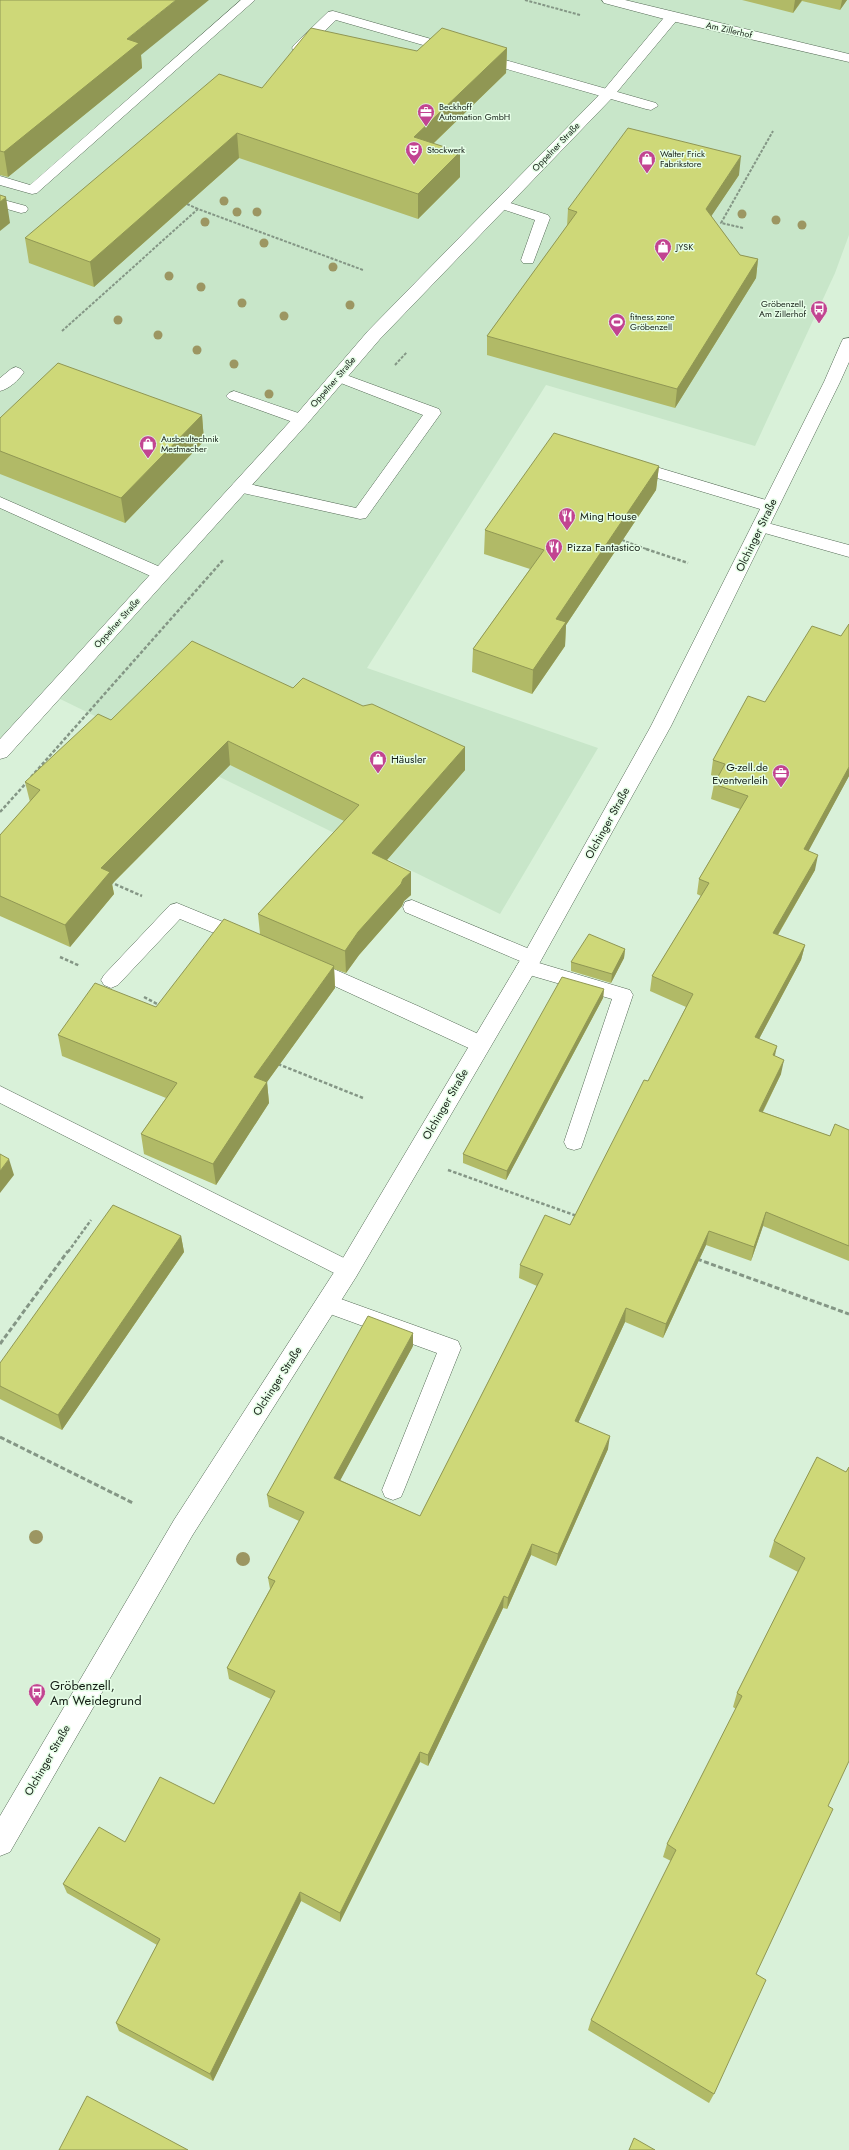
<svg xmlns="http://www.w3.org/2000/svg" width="849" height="2150" viewBox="0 0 849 2150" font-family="Jost,sans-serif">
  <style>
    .built { fill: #c8e6c9 }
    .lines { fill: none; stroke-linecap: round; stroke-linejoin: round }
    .lane-casing { stroke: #556a56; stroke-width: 1 }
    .street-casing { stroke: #556a56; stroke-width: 1 }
    .secondary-casing { stroke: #556a56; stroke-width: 1 }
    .path-far2 { stroke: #849685; stroke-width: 2; stroke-dasharray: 3 1.5; stroke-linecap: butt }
    .path-far1 { stroke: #849685; stroke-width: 2.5; stroke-dasharray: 3.5 2; stroke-linecap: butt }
    .path { stroke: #849685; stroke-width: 3; stroke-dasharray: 5 2.5; stroke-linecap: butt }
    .lane { fill: #fff; fill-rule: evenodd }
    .street { fill: #fff; fill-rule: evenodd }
    .secondary { fill: #fff; fill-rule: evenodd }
    .tree { fill: #9c9662 }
    .wall { fill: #b1ba67 }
    .shaded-wall { fill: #909754 }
    .building { fill: #ced878; stroke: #909754 }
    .labels { text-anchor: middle; stroke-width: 3; stroke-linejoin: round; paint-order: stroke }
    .far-street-label { font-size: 9px; fill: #141d15; stroke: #e6fee7 }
    .far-poi-label { font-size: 9px; fill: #141d15; stroke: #e6fee7; text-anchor: start }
    .poi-label { font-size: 11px; fill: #141d15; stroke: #e6fee7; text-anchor: start }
    .street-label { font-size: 11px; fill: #141d15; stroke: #e6fee7 }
    .near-poi-label { font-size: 13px; fill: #141d15; stroke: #e6fee7; text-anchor: start }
  </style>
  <rect width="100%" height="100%" fill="#d9f1d9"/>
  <path class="built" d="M0,0H849V235L835,273L755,446L546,385L367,668L598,748L500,914L52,695L0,752Z"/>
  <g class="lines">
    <g class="lane-casing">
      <path id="lane" d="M241,0H255L37,193L32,194L0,185V176L30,185Z
        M333,11L656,103L658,106L651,110L646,109L336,20L304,51H294L292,48L294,45L328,12Z
        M0,199L26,206L28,209L26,212L21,213L0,207Z
        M501,200L548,215L550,218L533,263H523L521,260L535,220L496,207L494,204L496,201Z
        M16,367L21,369L24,372C19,380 9,389 0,391V378L11,369Z
        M338,372L439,409L441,413L366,518L360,519L234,491L232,487L234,483L240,482L356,508L423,415L333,380L330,377L333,374Z
        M234,391L307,416L309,420L307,424L301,425L229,399L226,396L229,393Z
        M633,460L776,503L778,507L776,511L770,512L627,469L625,465L627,461Z
        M0,497L167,570L169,574L167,578L161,580L155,578L0,508Z
        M760,521L849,545V557L754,530L752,526L754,522Z
        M412,900L539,953L542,958L539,963L630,990L633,995L581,1148L574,1150L567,1148L564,1142L612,999L519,972L516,967L520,961L405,912L403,907L405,902Z
        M177,903L250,933L253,938L250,943L243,945L180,919L118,985L111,988L104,985L101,980L104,975L170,905Z
        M311,959L418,1006L487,1038L490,1044L487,1050L480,1052L473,1050L304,972L301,967L304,962Z
        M0,1086L356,1264L359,1270L356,1276L348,1279L340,1276L0,1103Z
        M327,1294L458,1341L461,1348L404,1490L401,1497L393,1500L385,1497L382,1490L437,1353L319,1310L316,1303L319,1296Z"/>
    </g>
    <g class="street-casing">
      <path id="street" d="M672,13L677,14L679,17L677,20L612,98L380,339L307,424L7,757L0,759V739L295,416L368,331L602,92L667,14Z"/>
    </g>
    <g class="secondary-casing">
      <path id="secondary" d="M602,0H625L849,54V62L672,21L604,3Z
        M849,338V362L840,382L671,726L539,964L356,1277L192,1536L10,1852L0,1856V1816L174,1520L340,1263L525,952L651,726L824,382L841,343L843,339Z"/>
    </g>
    <path class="path-far2" d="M525,0L580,15
      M187,204L198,209
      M743,228L721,223L773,131
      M62,331L198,209L363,270
      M395,365L407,352
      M622,540L649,550"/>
    <path class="path-far1" d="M646,549L688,563
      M31,777L224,559
      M0,812L28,781
      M110,882L142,896
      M60,957L80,966
      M144,997L161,1006
      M278,1064L363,1098
      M448,1170L577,1216
      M68,1252L91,1220"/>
    <path class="path" d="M697,1259L849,1314
      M0,1344L68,1251
      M0,1437L133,1503"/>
    <use href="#lane" class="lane"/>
    <use href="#street" class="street"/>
    <use href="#secondary" class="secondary"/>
  </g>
  <g class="tree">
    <circle cx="224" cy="201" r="4.5"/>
    <circle cx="237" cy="212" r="4.5"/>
    <circle cx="257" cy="212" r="4.5"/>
    <circle cx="742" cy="214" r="4.5"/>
    <circle cx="776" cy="220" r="4.5"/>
    <circle cx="205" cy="222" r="4.5"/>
    <circle cx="802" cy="225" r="4.5"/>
    <circle cx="264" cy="243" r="4.5"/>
    <circle cx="333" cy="267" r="4.5"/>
    <circle cx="169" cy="276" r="4.5"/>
    <circle cx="201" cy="287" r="4.5"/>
    <circle cx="242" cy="303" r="4.5"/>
    <circle cx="350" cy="305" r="4.5"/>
    <circle cx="284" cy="316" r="4.5"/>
    <circle cx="118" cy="320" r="4.5"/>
    <circle cx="158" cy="335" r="4.5"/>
    <circle cx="197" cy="350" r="4.5"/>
    <circle cx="234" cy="364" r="4.5"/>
    <circle cx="269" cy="394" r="4.5"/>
    <circle cx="36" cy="1537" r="7"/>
    <circle cx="243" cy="1559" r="7"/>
  </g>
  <path class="wall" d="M0,0L141,55L142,68L8,177L0,175Z
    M742,0H847L840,10L802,1L793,13Z
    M507,48L506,73L433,144L460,152V177L418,219L239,158L94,287L29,263L25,238L262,88Z
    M739,175L711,216L740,255L758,259L756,278L675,408L487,355V336L567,226L568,209Z
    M202,415L204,441L125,523L0,474V418Z
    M659,466L656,490L566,625L565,646L532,694L472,672L473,649L530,569L484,554L485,530Z
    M849,624V776L808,851L815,870L778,935L805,945L801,960L759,1039L775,1056L781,1074L763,1112L830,1136L849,1130V1261L763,1226L751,1261L706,1245L663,1338L625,1322L578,1423L608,1449L556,1566L531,1555L507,1609L503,1608L428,1766L420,1762L340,1922L301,1901L213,2081L119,2031L116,2023L157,1945L67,1893L63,1884L125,1842L214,1804L271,1699L229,1679L227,1668L270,1589L268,1578L299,1521L269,1507L267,1495L413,1346L340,1480L420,1516L537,1286L519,1278L520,1265L570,1225L648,1081L686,1007L650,991L652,976L701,896L697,894L699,879L740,809L711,799L714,784L717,778L711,775L713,760L765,702L841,636Z
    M293,688L363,706L465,747V770L387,860L411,895L404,901L402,906L359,955L346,973L334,969L335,988L267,1082L269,1103L216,1185L144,1154L141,1134L166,1098L62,1056L58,1035L156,1007L260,934L258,914L344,821L230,765L112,884L114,894L70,947L0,916V835L30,802L25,782L111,720Z
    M625,949L624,958L611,983L571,971V962Z
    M604,989L603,998L506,1180L463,1163V1154Z
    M181,1236L184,1252L62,1430L0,1399V1363Z
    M817,1457L828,1806L756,1974L714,2094L709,2103L588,2030L591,2020L671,1861L663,1857L667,1844L736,1709L733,1707L737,1693L798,1572L769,1557L774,1541Z"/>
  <path class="shaded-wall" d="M176,0H209L141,55L142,68L8,177L4,152L127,39Z
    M795,0H802L793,13Z
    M842,0H847L840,10Z
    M507,48L506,73L414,162V137Z
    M237,133L239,158L94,287L90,262Z
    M460,152V177L418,219V194Z
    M741,156L739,175L704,227L706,209Z
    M6,197L10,223L0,231V202Z
    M758,259L756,278L675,408L677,389Z
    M202,415L204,441L125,523L121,498Z
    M659,466L656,490L566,625L565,646L532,694L533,670L556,619Z
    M228,741L230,765L112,884L114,894L70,947L65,925L101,868Z
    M465,747V770L373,876L372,853Z
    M849,767V776L801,865L804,849Z
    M818,855L815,870L770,948L773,933Z
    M411,872V895L404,901L402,906L359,955L346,973L345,951L358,932L403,879Z
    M805,945L801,960L752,1052L755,1037Z
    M625,949L624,958L611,983L612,974Z
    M334,966L335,988L267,1082L269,1103L216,1185L213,1164L254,1077Z
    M604,989L603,998L506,1180L507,1171Z
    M777,1046L774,1060L773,1055Z
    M784,1060L781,1074L756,1125L759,1111Z
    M9,1159L14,1175L0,1193V1171Z
    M766,1212L763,1226L751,1261L754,1247Z
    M709,1231L706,1245L663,1338L666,1324Z
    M181,1236L184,1252L62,1430L58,1415Z
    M626,1308L625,1322L573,1434L575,1421Z
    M413,1333V1346L335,1490L334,1478Z
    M610,1436L608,1449L556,1566L558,1554Z
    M532,1544L531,1555L507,1609L508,1598Z
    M504,1596L503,1608L428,1766V1755Z
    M420,1752V1762L340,1922V1913Z
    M300,1892L301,1901L213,2081L210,2074Z"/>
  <path class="building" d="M0,0H176L127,39L139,43L4,152L0,151Z
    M311,28L417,51L442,28L507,48L414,137L460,152L418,194L237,133L90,262L25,238L219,74L262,88Z
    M628,128L741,156L706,209L740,255L758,259L677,389L487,336L577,212L568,209Z
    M0,195L6,197L0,202Z
    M58,363L202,415L121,498L0,451V418Z
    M554,433L659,466L556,619L566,622L533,670L473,649L544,550L485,530Z
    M849,624V767L804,849L818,855L773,933L805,945L755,1037L777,1046L773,1055L784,1060L759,1111L830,1136L835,1124L849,1130V1246L766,1212L754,1247L709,1231L666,1324L626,1308L575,1421L610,1436L558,1554L532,1544L508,1598L504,1596L428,1755L420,1752L340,1913L300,1892L210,2074L116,2023L160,1939L63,1884L99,1827L125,1842L160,1777L214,1804L275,1691L227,1668L275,1581L268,1578L304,1512L267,1495L368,1316L413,1333L334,1478L420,1516L543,1274L520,1265L545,1215L570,1225L644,1080L648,1081L693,994L652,976L709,883L699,879L748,796L714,784L725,764L713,760L748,696L765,702L812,626L841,636Z
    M192,641L293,688L303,678L363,706L372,704L465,747L372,853L411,872L403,879L401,884L358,932L345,951L258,914L359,805L228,741L101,868L110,872L65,925L0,896V835L40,790L25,782L98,714L111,720Z
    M224,919L334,966L254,1077L267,1082L213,1164L141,1134L177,1083L58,1035L95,983L156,1007Z
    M589,934L625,949L612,974L571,962Z
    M562,977L604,989L507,1171L463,1154Z
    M0,1154L9,1159L0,1171Z
    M113,1205L181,1236L58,1415L0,1386V1363Z
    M817,1457L846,1472L849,1467V1761L828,1806L833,1809L756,1974L766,1980L714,2094L591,2020L676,1850L667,1844L742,1696L737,1693L805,1558L774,1541Z
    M87,2096L188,2150H59Z
    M634,2138L655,2150H629Z"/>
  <defs>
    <g id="office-pin" transform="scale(0.9)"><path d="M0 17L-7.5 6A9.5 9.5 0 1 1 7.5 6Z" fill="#c24491" stroke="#e6fee7"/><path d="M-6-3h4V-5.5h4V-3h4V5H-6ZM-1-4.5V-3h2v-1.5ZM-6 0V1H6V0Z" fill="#fff"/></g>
    <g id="theatre-pin" transform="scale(0.9)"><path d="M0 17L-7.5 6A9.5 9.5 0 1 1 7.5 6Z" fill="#c24491" stroke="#e6fee7"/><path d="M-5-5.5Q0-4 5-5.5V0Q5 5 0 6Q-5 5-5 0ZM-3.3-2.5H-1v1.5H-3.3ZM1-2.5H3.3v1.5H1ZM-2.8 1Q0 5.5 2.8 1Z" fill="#fff"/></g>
    <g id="shop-pin" transform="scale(0.9)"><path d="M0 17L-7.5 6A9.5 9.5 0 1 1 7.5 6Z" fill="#c24491" stroke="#e6fee7"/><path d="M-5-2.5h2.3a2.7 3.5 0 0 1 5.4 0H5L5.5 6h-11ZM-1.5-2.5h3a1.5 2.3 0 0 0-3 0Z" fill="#fff"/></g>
    <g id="bus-pin" transform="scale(0.9)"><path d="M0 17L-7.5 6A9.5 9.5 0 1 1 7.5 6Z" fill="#c24491" stroke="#e6fee7"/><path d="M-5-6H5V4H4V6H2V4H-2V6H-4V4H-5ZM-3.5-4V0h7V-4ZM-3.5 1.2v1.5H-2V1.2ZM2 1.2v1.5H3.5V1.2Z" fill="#fff"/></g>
    <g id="stadium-pin" transform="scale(0.9)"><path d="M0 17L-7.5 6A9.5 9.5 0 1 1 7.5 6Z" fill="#c24491" stroke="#e6fee7"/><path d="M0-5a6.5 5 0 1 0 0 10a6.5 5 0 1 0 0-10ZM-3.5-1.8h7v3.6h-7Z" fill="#fff"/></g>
    <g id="restaurant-pin" transform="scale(0.9)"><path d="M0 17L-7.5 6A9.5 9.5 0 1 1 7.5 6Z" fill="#c24491" stroke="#e6fee7"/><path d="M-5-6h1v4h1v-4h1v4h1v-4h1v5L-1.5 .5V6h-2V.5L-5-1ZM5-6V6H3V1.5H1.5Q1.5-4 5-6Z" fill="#fff"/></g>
  </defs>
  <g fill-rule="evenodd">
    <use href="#office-pin" x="426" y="112"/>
    <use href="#theatre-pin" x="414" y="150"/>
    <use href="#shop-pin" x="647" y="159"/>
    <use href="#shop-pin" x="663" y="247"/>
    <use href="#bus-pin" x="819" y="309"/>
    <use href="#stadium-pin" x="617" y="322"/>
    <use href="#shop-pin" x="148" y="444"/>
    <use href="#restaurant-pin" x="567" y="516"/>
    <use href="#restaurant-pin" x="554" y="547"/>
    <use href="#shop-pin" x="378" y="759"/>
    <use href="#office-pin" x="781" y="773"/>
    <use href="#bus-pin" x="37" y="1692"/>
  </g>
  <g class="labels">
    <g class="far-street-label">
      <text transform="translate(729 30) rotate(13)" y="3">Am Zillerhof</text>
      <text transform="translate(556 147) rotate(-46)" y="3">Oppelner Straße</text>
      <text transform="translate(333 382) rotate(-49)" y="3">Oppelner Straße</text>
      <text transform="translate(117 623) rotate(-48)" y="3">Oppelner Straße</text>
    </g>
    <g class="far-poi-label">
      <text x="439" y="110">Beckhoff<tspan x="439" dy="10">Automation GmbH</tspan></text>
      <text x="427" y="153">Stockwerk</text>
      <text x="660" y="157">Walter Frick<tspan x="660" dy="10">Fabrikstore</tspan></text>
      <text x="676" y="250">JYSK</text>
      <text x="806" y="307" text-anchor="end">Gröbenzell,<tspan x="806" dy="10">Am Zillerhof</tspan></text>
      <text x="630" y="320">fitness zone<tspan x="630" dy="10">Gröbenzell</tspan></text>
      <text x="161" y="442">Ausbeultechnik<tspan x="161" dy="10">Mestmacher</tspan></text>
    </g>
    <g class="poi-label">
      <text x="580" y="520">Ming House</text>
      <text x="567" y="551">Pizza Fantastico</text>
      <text x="391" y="763">Häusler</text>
      <text x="768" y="771" text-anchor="end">G-zell.de<tspan x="768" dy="13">Eventverleih</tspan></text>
    </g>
    <g class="street-label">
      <text transform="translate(756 535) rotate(-64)" y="4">Olchinger Straße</text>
      <text transform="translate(607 823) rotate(-61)" y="4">Olchinger Straße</text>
      <text transform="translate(445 1104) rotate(-60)" y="4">Olchinger Straße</text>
      <text transform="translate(277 1381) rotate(-57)" y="4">Olchinger Straße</text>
      <text transform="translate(47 1760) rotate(-60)" y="4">Olchinger Straße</text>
    </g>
    <g class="near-poi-label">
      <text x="50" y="1690">Gröbenzell,<tspan x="50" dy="15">Am Weidegrund</tspan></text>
    </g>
  </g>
</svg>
